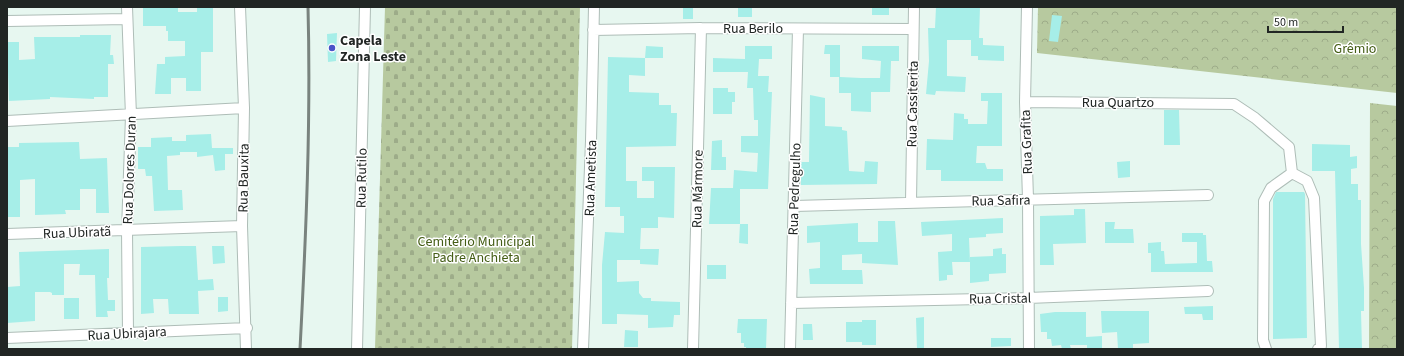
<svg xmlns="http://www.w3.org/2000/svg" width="1404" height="356" viewBox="0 0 1404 356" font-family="'Source Sans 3',sans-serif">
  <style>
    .forest { fill: url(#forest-crowns) }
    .cemetery { fill: url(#cemetery-stones) }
    .building { fill: #a6eee8 }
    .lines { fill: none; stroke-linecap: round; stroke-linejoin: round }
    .minor-casing { stroke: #aebdb7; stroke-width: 12 }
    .minor { stroke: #fff; stroke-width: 10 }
    .rail { stroke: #79837e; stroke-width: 3 }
    .poi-dot { fill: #4953c8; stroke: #fff; stroke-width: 1.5 }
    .labels { text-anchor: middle; stroke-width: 3; stroke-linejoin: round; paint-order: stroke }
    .street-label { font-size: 14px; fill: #212624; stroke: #fff }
    .poi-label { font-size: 14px; font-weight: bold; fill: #212624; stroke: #fff; text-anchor: start }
    .park-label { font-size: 14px; fill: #445d15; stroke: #fff }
  </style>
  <defs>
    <pattern id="forest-crowns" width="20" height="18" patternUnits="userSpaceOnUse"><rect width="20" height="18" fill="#b7c99f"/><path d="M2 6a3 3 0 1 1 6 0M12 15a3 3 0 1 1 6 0" fill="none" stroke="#9dac89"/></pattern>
    <pattern id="cemetery-stones" width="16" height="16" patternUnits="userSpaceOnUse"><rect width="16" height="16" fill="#b7c99f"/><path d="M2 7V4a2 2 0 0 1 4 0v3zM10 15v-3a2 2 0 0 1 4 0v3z" fill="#9dac89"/></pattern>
  </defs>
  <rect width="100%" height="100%" fill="#e7f7f0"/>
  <path class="forest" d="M1038,7H1397V93L1037,53Z
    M1370,103L1397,106V349H1369Z"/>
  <path class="cemetery" d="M385,7H580L572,349H375Z"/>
  <path class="building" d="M143,7H178V12H197V7H213V52H201V91H186V78H171V94H155L157,64H165V57L185,56V41H168V31H166V26H143Z
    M683,7H693V19H683Z
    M738,7H752V17H738Z
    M872,7H889V15H872Z
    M936,7H980L979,38H983V45L1004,46V61L978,60V56H971V40H947V76L966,77L965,92L936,91L935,95L926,94L929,61L928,28H935Z
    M1052,15L1062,16L1058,42L1049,41Z
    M337,33L336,61L328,62L327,34Z
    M80,35H111L110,55H113L114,64H108V97H94V99L50,97V99L9,101L7,42H19V60L35,59L34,37H80Z
    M825,45H840V77L861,78H880L881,61L862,59V46H899V61H891L890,92H871V112L851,111V93H839V77H830V54H824Z
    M646,46L663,47V58H645Z
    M745,46H772V59H759L758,76H769L768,92H772L768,189H740V224H748V244L739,243L740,224H709L711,188H733L734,170L757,172L758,153L741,152V136H758V120H754L753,88H747L748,72H713V58L745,59Z
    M608,57L645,58V76L629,75V92L659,93V105H671V113H677L676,146L626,147V181H637V198H654V181H642V167H675L674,218L658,217V228H641L640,249H659L658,265L640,264V260H617V282L639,281V293L643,298H651V301L680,302V315H674L673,327L648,328V315L617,314V324H602V265L605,232L624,233V216H620V207H605Z
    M713,88H728V92H735V102H732V114H713Z
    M981,93H1002V146H977L976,163H985L987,169H1003V181H941V170H926L927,139L953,140L954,113L964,114V119H968V124H987L988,101H981Z
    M810,95L825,98V126L842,127V130L847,131L849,171L864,172L865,161L878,162L877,184L801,185V162H809Z
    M1164,110H1179L1180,145H1164Z
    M211,134L212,148H233V154H225V170L215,171L213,155L197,157V152H180V155L167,156L168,190H182L183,210L154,211L152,176H146L145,169H138V147H151V138L172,137V141H186V135Z
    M722,140V157H726V170H711L712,141Z
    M79,142L80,159L107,158L109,213H96V189H80V210H65L66,214L35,215V179L20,180V217H7V147H19V143Z
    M1312,144L1350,145V157L1357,156V168L1351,169V184H1358V200H1361V244L1364,288V311H1361L1362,349H1339L1335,171H1312Z
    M1130,161V177L1118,178L1117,162Z
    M1276,192H1304L1305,194L1307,338L1273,339V199Z
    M1074,209H1085L1086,243L1053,244L1054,265H1040V216L1074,215Z
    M1003,218V233L986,234V237L969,238L970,262H952L953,275H947V280L939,281L938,252L952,251V234L922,236L921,222Z
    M878,221H895L898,265L862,263V254L842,255V270H862L863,284H810L809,269L820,268V242L807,243V226L858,223V242H878Z
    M1105,222H1115L1114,229H1133L1134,243H1105Z
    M1182,233H1203V235H1206L1207,261H1212L1213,272H1151V253H1148V243L1161,242V251H1164L1165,264L1197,263V242H1182Z
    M181,246H196L198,280L213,279L214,290L198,291L199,314H169L168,299H153L154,313L141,314V247Z
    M212,246H224L225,263L213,264Z
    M1002,248V254H1006V273L989,274V281L970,283V257L993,256V249Z
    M109,249V278H107L108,300H115V311H107L108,317H96L95,275H79L80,264H64V295H52V293L50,292H35V321L7,323V287L20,286L19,252Z
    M707,265H726V279H707Z
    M218,297H228V311L218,312Z
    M64,298H79V319H64Z
    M1213,306V320H1203L1202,314H1185L1184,307Z
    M1101,311H1149V343L1133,344V349H1118L1117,332L1102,333Z
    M1055,312H1086V337L1102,336V349H1087V345H1070L1071,349H1062L1061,345L1052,346L1051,339H1047V332H1041L1040,314Z
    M924,317V349H917L916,318Z
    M738,319H767L766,349H746V347H744V343H741V333H737Z
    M862,320H876V345H862V342H846V322H862Z
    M803,324H812L813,340H803Z
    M625,330L638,331V347H624Z
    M991,338H1011V346L991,347Z"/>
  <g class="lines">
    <g class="minor-casing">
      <path id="minor" d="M127,7L131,116L127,230L128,333
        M240,7L244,108L242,226L246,349
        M1027,7L1025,102L1028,199L1029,349
        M7,21L127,19
        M593,30L701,28L913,29
        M1025,102L1234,104L1255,118L1289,147L1292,173L1307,181L1314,198L1321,346L1318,349
        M7,121L244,108
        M911,202L914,7
        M794,206L1208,195
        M7,234L242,226
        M791,303L1028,298L1208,291
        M7,338L247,328
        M357,349L365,7
        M583,349L591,141L594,7
        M693,349L701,28
        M790,349L798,29
        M1266,349L1263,340L1264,201L1271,188L1292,173"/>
    </g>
    <use href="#minor" class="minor"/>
    <path class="rail" d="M300,349C306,235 311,121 308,7"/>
  </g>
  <circle class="poi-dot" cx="332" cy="48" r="4"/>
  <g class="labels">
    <g class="street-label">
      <text x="753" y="33">Rua Berilo</text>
      <text x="1118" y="107">Rua Quartzo</text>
      <text transform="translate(912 104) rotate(-89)" y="5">Rua Cassiterita</text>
      <text transform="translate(1026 142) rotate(-92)" y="5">Rua Grafita</text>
      <text transform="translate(129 170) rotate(-88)" y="5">Rua Dolores Duran</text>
      <text transform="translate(243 178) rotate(-89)" y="5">Rua Bauxita</text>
      <text transform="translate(361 178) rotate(-89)" y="5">Rua Rutilo</text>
      <text transform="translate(590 178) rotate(-88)" y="5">Rua Ametista</text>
      <text transform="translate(697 189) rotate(-89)" y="5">Rua Mármore</text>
      <text transform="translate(794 189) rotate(-88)" y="5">Rua Pedregulho</text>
      <text transform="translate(1001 200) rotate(-1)" y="5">Rua Safira</text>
      <text transform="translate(77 232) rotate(-2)" y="5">Rua Ubiratã</text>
      <text transform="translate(1000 298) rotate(-1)" y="5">Rua Cristal</text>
      <text transform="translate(127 333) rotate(-3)" y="5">Rua Ubirajara</text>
    </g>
    <g class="poi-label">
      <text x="340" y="45">Capela<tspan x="340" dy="16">Zona Leste</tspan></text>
    </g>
    <g class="park-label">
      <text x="1355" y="53">Grêmio</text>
      <text x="476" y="246">Cemitério Municipal<tspan x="476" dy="16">Padre Anchieta</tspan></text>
    </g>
  </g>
  <rect width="1404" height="356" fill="none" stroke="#212624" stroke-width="16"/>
  <path d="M1268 26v6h75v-6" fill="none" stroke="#212624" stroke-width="2"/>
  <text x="1274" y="26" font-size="12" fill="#212624" stroke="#ffffff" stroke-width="3" paint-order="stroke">50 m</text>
</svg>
